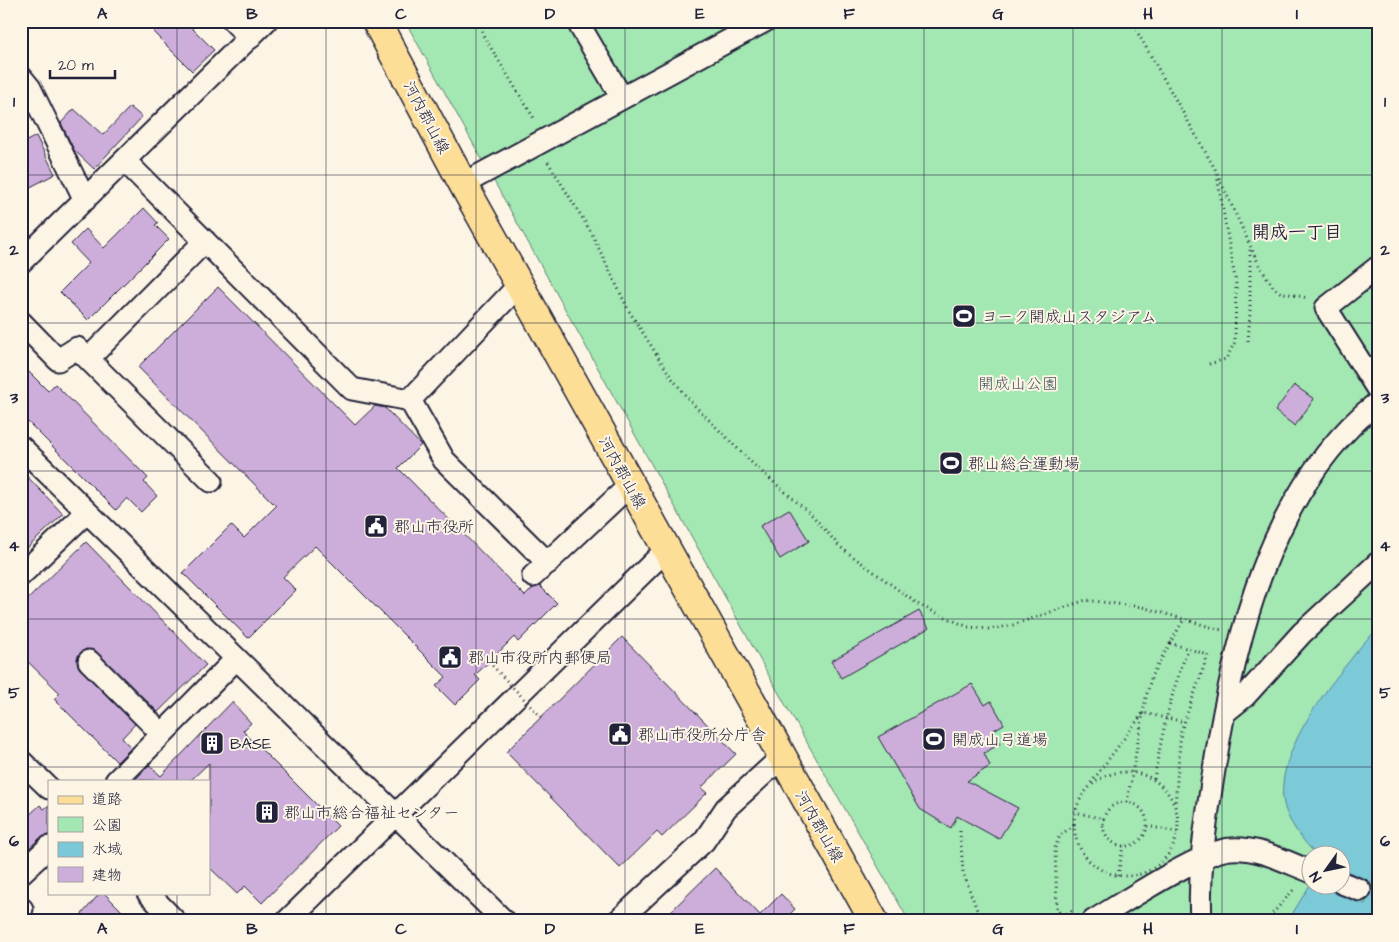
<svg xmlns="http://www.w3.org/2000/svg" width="1399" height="942" viewBox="0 0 1399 942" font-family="'Architects Daughter','Klee One',sans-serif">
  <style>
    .green { fill: #a3e7b2; stroke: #628476; fill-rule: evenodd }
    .water { fill: #7bc9d8; stroke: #578699 }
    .building { fill: #cdaeda; stroke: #22223b }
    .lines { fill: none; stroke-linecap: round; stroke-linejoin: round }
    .minor-casing { stroke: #22223b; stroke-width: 25 }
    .major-casing { stroke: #22223b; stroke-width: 31 }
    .path { stroke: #22223b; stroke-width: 3; stroke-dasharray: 1 4; stroke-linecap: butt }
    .minor { stroke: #fcf5e5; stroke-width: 21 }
    .major { stroke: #fdde96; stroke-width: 28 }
    .path-bridge { stroke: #22223b; stroke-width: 3; stroke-dasharray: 1 4; stroke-linecap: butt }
    .grid { fill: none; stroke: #22223b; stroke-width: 1; stroke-opacity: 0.55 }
    .labels { text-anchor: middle; stroke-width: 4; stroke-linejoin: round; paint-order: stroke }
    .street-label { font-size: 16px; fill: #22223b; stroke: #fcf5e5 }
    .poi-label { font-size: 16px; fill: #22223b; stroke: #fcf5e5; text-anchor: start }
    .park-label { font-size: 16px; fill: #425359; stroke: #fcf5e5 }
    .neighbourhood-label { font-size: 18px; font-weight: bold; fill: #22223b; stroke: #fcf5e5 }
    .neatline { fill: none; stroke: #22223b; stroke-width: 2 }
    .grid-label { font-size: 16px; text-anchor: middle; font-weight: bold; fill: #22223b }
  </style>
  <rect width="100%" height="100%" fill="#fcf5e5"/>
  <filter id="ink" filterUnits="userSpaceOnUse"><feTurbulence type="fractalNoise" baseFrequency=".02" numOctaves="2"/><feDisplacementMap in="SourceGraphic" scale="10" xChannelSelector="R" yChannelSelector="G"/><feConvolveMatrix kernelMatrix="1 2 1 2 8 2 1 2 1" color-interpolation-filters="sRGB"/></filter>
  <g filter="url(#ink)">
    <path class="green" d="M405,21H1378V921H909L769,676ZM1312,854H1342V884H1312Z"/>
    <path class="water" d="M1378,630V921H1288L1311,883L1365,904L1373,883L1342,869V854H1316C1304,842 1292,827 1286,811C1269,765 1320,697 1347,664C1356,653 1365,639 1378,630Z"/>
    <path class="building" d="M164,21H185L214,50L192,71L153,32Z
      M130,107L142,117L94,169L74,150L61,123L74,109L103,135Z
      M36,136L55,174L21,192V144Z
      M144,208L158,223L155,225L169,239L88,320L60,292L89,263L71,244L86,229L104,248Z
      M218,287L355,425L375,406L385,408L421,445L398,468L525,596L533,588L540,586L557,603L518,642L514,637L489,662L475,675L480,680L455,705L436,686L446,677L315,546L283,577L296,590L248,638L183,573L231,525L244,538L276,506L138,367Z
      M21,364L48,391L55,384L148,478L144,482L157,496L141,512L127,498L116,510L21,415Z
      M1294,385L1314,399L1295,426L1275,411Z
      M21,470L63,514L21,554Z
      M789,509L809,541L780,559L760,526Z
      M86,542L206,665L158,712L97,652L86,649L80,653L77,658L80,669L135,724L122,738L131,748L117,762L54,699L60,693L21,655V606Z
      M919,611L929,628L841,678L831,661Z
      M622,637L736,754L701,788L707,793L662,837L657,832L620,868L506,752Z
      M972,684L985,705L991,701L1004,724L992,731L1000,744L984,753L990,766L967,781L1018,808L999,839L957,816L951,828L920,809L878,737Z
      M232,702L251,723L243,731L338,826L262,903L245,886L237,894L209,867V763L190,781L135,780L149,765L161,776Z
      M40,805L44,809L49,805V835L40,838L21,856V828L29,821L26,818Z
      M715,868L760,915L781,894L795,909L783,921H661Z
      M100,893H104L132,921H76Z"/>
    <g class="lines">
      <g class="minor-casing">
        <path id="minor" d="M233,21L250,38
          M577,21L622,98
          M21,77L30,88L85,200
          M125,161L352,389L410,400L444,460L548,563
          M463,184L765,21
          M21,262L266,21
          M1378,267L1326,308L1378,390
          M21,322L58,360L77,348L211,481
          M88,359L205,241
          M410,400L519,285
          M21,447L504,921
          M21,575L87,512
          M533,576L630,485
          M89,661L162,734
          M1224,713L1245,696L1302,633L1378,563
          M21,761L49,788
          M116,781L236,659
          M21,873L49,847
          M1342,883L1360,890
          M148,893L175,921
          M21,909H22
          M287,921L666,550
          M618,921L704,841L726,808L781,758
          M1093,921C1121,904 1203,850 1231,849C1259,847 1286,862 1312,872
          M1201,921C1198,868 1206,822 1214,770C1234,641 1270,487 1378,402"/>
      </g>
      <g class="major-casing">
        <path id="major" d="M376,21L463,184L874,921"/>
      </g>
      <path class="path" d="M480,21L483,35L535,120
        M1131,21L1215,169L1260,267L1274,288L1280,292L1308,298
        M548,162L591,232L629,311L671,377L690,401L754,465L813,516L840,547L919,605L968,627L989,629L1010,626L1086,600L1142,607L1221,630
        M1248,341L1250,313V249
        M1209,364L1226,359L1235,342L1236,284L1217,176
        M1170,643L1208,655L1181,731L1175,805
        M1074 824a52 52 0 1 1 104 0a52 52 0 1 1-104 0Z
        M1154,779C1162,734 1171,692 1188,649
        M1091,783L1143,713L1185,722
        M1103 824a22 22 0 1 1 44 0a22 22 0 1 1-44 0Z
        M1127,802L1146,697L1152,675L1184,619
        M1074,812L1104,819
        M1147,826L1177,832
        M960,831L963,872L981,921
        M1118,876L1123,846
        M1062,916L1075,909
        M1064,921L1057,908L1055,848L1060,835L1073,826
        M1266,921L1295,888"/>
      <use href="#minor" class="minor"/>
      <use href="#major" class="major"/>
      <path class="path-bridge" d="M489,662L541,717"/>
    </g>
  </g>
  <path class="grid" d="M177,21V781M326,21V921M476,21V921M625,21V921M774,21V921M924,21V921M1073,21V921M1222,21V921M21,175H1378M21,323H1378M21,471H1378M21,619H1378M21,767H1378M177,893V921"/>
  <defs>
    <g id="stadium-square" transform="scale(1.25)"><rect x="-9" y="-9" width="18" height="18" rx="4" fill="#22223b" stroke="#fcf5e5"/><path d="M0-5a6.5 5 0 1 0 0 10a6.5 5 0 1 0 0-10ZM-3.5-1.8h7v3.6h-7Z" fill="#fff"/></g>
    <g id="civic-square" transform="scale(1.25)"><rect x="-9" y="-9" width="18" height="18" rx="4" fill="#22223b" stroke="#fcf5e5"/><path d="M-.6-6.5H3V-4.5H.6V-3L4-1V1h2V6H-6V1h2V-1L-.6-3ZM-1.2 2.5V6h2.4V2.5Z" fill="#fff"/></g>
    <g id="building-square" transform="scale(1.25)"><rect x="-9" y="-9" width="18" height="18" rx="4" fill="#22223b" stroke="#fcf5e5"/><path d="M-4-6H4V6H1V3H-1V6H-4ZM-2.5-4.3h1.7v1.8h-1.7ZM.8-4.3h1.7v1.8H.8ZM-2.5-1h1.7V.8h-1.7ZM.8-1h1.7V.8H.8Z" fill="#fff"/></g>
  </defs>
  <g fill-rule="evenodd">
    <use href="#stadium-square" x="964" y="316"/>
    <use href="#stadium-square" x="951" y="463"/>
    <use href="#civic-square" x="376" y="526"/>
    <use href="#civic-square" x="450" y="657"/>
    <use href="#civic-square" x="620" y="734"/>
    <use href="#stadium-square" x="934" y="739"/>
    <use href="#building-square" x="212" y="743"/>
    <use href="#building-square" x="267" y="812"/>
  </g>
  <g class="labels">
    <g class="street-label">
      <text transform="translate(427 117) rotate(62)" y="6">河内郡山線</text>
      <text transform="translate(623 472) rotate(61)" y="6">河内郡山線</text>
      <text transform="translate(820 826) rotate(60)" y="6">河内郡山線</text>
    </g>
    <g class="poi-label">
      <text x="982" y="322">ヨーク開成山スタジアム</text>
      <text x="968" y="469">郡山総合運動場</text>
      <text x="394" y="532">郡山市役所</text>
      <text x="468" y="663">郡山市役所内郵便局</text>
      <text x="638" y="740">郡山市役所分庁舎</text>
      <text x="952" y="745">開成山弓道場</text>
      <text x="230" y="749">BASE</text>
      <text x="284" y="818">郡山市総合福祉センター</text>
    </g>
    <g class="park-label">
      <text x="1018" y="389">開成山公園</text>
    </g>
    <g class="neighbourhood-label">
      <text x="1297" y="238">開成一丁目</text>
    </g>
  </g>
  <rect width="1399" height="942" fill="none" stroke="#fcf5e5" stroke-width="55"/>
  <rect x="48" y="780" width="162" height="115" fill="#fcf5e5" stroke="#a5a1a1"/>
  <rect x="58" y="796" width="25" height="8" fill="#fdde96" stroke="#a5a1a1"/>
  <text x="92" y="804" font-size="15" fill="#22223b">道路</text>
  <rect x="58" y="817" width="25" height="15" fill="#a3e7b2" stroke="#a5a1a1"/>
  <text x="92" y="830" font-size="15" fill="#22223b">公園</text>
  <rect x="58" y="842" width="25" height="15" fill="#7bc9d8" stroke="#a5a1a1"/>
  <text x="92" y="854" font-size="15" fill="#22223b">水域</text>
  <rect x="58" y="867" width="25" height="15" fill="#cdaeda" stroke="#a5a1a1"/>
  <text x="92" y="880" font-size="15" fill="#22223b">建物</text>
  <g transform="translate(1326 870) rotate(237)"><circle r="24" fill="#fcf5e5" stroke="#a5a1a1"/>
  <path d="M0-4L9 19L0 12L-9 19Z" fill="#22223b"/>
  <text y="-8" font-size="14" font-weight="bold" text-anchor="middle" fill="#22223b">N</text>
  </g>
  <path d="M50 70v8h65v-8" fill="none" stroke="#22223b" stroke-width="2.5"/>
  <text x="58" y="70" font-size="15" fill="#22223b" stroke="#fcf5e5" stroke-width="4" paint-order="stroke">20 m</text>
  <rect x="28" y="28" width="1344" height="886" class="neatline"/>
  <g class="grid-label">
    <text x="102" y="19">A</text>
    <text x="252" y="19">B</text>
    <text x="401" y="19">C</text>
    <text x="550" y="19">D</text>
    <text x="700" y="19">E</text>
    <text x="849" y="19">F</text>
    <text x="998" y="19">G</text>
    <text x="1148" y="19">H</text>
    <text x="1297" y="19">I</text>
    <text x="14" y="107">1</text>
    <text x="1385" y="107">1</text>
    <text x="14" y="255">2</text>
    <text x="1385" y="255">2</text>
    <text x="14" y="403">3</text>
    <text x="1385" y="403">3</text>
    <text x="14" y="551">4</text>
    <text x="1385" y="551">4</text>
    <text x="14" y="698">5</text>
    <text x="1385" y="698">5</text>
    <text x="14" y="846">6</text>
    <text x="1385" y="846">6</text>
    <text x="102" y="934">A</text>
    <text x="252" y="934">B</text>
    <text x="401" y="934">C</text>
    <text x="550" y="934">D</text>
    <text x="700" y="934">E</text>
    <text x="849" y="934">F</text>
    <text x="998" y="934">G</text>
    <text x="1148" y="934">H</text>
    <text x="1297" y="934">I</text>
  </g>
</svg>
